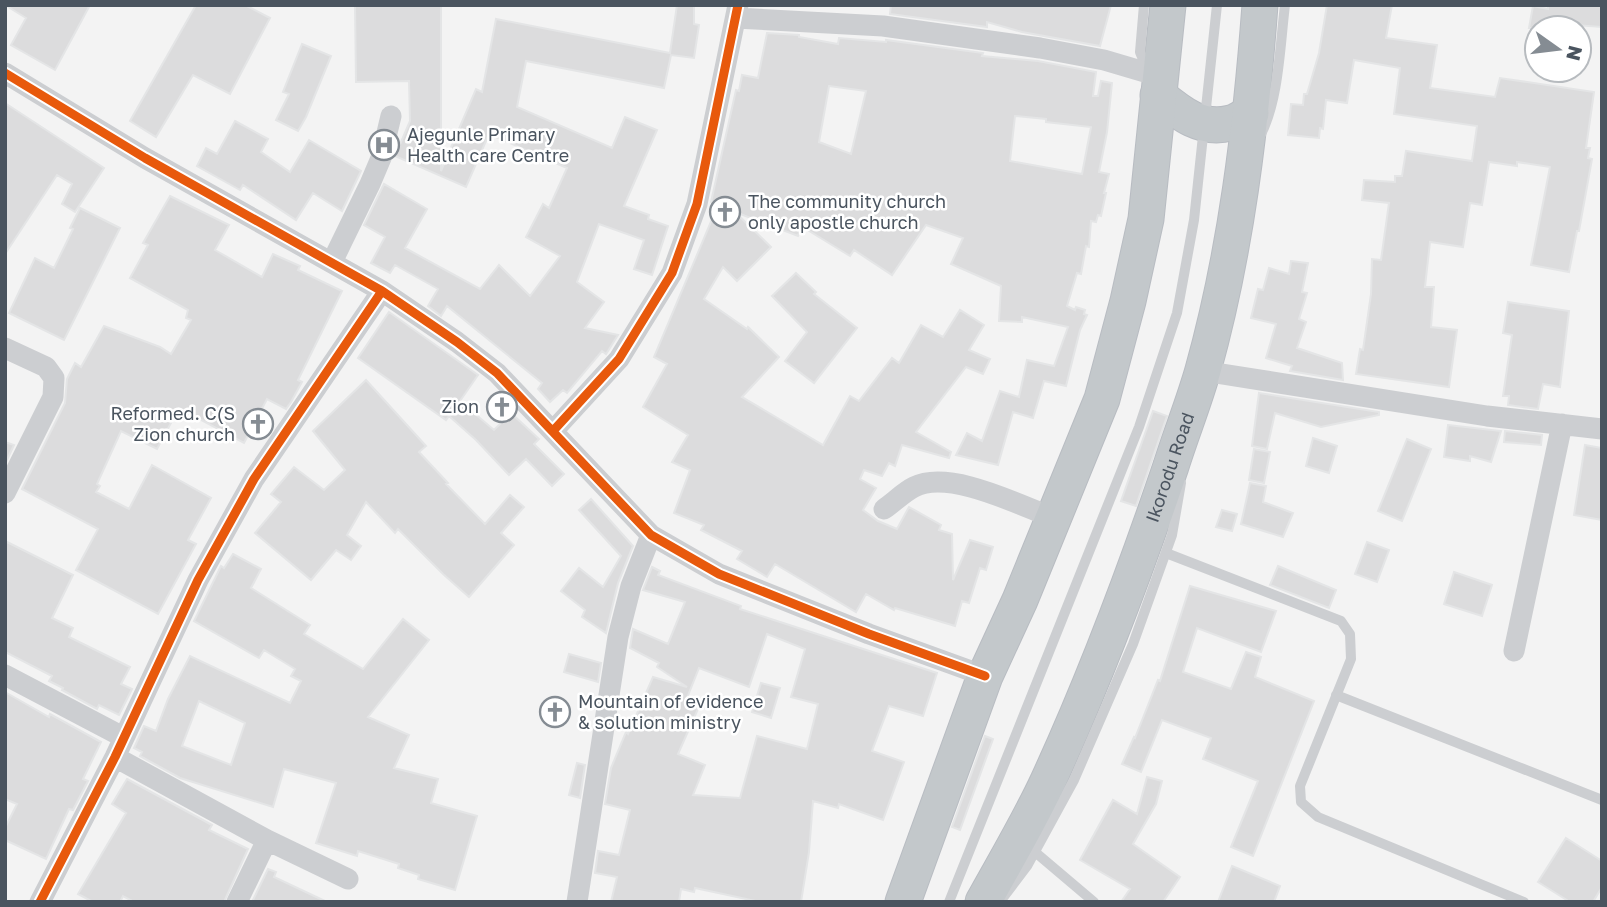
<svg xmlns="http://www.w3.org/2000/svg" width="1607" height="907" viewBox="0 0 1607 907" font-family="'Golos Text',sans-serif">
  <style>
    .building { fill: #dcdcdd; stroke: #e4e5e6; stroke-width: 2; fill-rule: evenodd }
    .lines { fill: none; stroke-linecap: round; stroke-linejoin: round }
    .trunk-casing { stroke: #b8bcc2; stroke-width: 37 }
    .service { stroke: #ccced1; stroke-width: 10 }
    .minor { stroke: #ccced1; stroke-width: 21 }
    .trunk { stroke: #c3c8cb; stroke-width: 35 }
    .cycleway-casing { stroke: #fff; stroke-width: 13 }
    .cycleway { stroke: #e8590c; stroke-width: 9 }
    .labels { text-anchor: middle; stroke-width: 5; stroke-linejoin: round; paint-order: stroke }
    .poi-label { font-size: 18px; fill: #4a545f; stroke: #fff; text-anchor: start }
    .street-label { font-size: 18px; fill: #4a545f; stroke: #fff }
  </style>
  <rect width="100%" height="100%" fill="#f3f3f3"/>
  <path class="building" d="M5,5H90L55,70L11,45L26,18Z
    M196,5H245L270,18L230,94L193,75L156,137L130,121Z
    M355,5H441V171L476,89L482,92L496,19L670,53L677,5H694V24L699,25L694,58L671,55L664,88L526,61L517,107L612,148L625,117L657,130L624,206L649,215L648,219L668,226L652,275L634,269L644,240L599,224L577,282L604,302L585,328L618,335L608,351L606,354L602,351L567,393L563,390L550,402L538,389L542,383L447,306L441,316L428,306L438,289L395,265L390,273L371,263L385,237L364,225L384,184L427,209L405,248L480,289L499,265L530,296L560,256L526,237L543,204L549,208L567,168L489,134L466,187L395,156L410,121L409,81L356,82Z
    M891,5H1111L1100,46L1022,32L987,22V27L890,14Z
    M1327,5H1392L1386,38L1437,45L1430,88L1495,97L1500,78L1594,92L1586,148H1590L1588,158L1592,159L1579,231H1577L1569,272L1531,265L1550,167L1517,162V166L1489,162L1482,205L1470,203L1463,247L1430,242L1425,287H1434L1431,327L1457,330L1449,387L1356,374L1360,349L1363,350L1371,294L1372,259L1381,260L1389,203L1362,200L1364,180L1395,182V176H1402L1406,151L1472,161L1477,126L1394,114L1400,68L1354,60L1347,103L1326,100L1323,129L1320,128L1319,138L1288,135L1291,104L1303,105L1304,94H1307L1319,53Z
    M1548,5H1602V27L1561,24V28H1529L1533,6L1548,9Z
    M767,33L799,35V37L838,44L839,38L886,42V40L983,53L982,56L1038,61L1096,72L1093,96H1098L1101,81L1112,83L1107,132L1099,172L1109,174L1104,193H1106L1101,216L1098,215L1096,222L1091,221L1089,247L1086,246L1081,274L1077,273L1067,306L1075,310L1076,307L1085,310L1084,314L1087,315L1080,330L1066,386L1044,381L1033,418L1013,412L998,465L956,455L967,433L982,441L1000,391L1019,397L1027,360L1054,366L1068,327L1022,317V322L999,321L1001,286L951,264L963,238L926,225L892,275L854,250L850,256L801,226L798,236L735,212L771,247L737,281L723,267L704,299L747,329L748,327L779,357L742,397L823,445L850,396L859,401L892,358L899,363L921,325L943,337L960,310L984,325L969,350L990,359L983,374L966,367L916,432L951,452L949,458L902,445L895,466L889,463L882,476L864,470L860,479L876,488L863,510L878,521L897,529L909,507L941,525L939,530L952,534L953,580L970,540L993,547L986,570L980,568L969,603L962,601L955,626L895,608L894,610L866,594L856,612L775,564L767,577L737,559L742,551L701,530L704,525L674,513L690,470L672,462L688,435L643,407L667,364L654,357L718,205L711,202L736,90L739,91L742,75L758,78ZM829,86L866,91L851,154L819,142ZM1015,116L1046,119V122L1091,127L1082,174L1010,161Z
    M302,44L331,56L306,117L298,131L276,120L289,94L283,92Z
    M5,103L104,168L75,212L62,204L72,184L57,175L5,254Z
    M235,121L268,139L261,152L290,172L309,140L361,171L342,211L313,193L296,220L243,185L240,190L197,166L206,148L217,154Z
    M170,196L229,225L215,250L262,277L273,254L300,266L298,270L342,291L298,380L302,382L291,402L286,409L267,399L244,443L179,408L157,449L121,431L97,484L100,486L96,492L129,509L152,465L211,498L188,540L196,544L158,614L76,570L98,529L22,489L65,403L67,379L75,363L81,367L104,326L160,347L171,354L191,320L186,318L188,310L130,278L148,245L143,243Z
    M80,208L120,228L64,340L9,313L35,258L54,268L73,229L70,228Z
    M1291,261L1308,263L1302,292L1307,293L1299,319L1306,322L1297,348L1342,363L1343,380L1290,371L1292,366L1266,358L1276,324L1251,318L1258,289L1263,290L1269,268L1289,274Z
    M796,273L816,292L814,294L857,328L814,383L785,361L807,332L772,296Z
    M1508,302L1569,311L1560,387L1543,384L1538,409L1508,405L1509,396H1503L1512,335L1503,333Z
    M389,312L478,375L460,401L494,430L511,413L539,439L534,444L564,474L552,486L526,459L509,475L476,440L449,416L446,420L358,358Z
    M366,380L426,446L419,452L448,483L446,484L485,524L510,495L524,507L501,533L514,545L469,597L443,574L398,529L395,533L366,502L347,535L361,546L351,560L336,550L311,580L255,533L281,502L271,494L294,467L324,490L345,470L313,431Z
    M1259,393L1379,412V415L1321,427L1275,413L1267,449L1252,446Z
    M1153,411L1167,416L1136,506L1121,501Z
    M1448,425L1501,431L1491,462L1470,456V461L1444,457Z
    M1505,431L1542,435L1541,445L1504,442Z
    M1313,438L1337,446L1329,473L1306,466Z
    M1407,439L1431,449L1402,521L1378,511Z
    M5,442L14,445L6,462H5Z
    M1585,445L1602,448V520L1574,515Z
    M1254,449L1270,452L1264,483L1249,480Z
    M1250,483L1266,486L1263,502L1293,513L1283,537L1241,524Z
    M591,499L633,546L618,583L606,633L582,617L585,610L561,591L579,568L603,587L621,556L579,510Z
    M1222,510L1237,514L1232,531L1216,527Z
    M5,541L73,575L52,618L73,628L69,637L130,667L121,684L132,689L119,715L99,705L97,709L62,690L63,688L49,681L52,676L5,652Z
    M1367,542L1389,550L1377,582L1355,574Z
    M233,554L261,569L251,588L310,625L304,634L363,669L403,619L429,640L368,717L409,735L394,768L438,779L431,803L477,816L455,890L418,879L419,875L398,868L399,864L358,851L357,856L316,843L336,783L284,769L273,807L180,778L140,756L142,752L134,748L144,726L156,731L168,699L190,656L290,703L301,681L291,676L295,669L264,650L259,658L194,621L221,566L224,568ZM199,701L245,723L231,765L182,746Z
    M1278,566L1336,590L1329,608L1270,585Z
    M652,567L660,571L658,575L741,606L740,609L937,673L923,716L889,706L872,751L904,762L883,820L839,804L838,808L813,801L809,852L801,902H760L695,888L694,892L681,889L679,902H611L617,877L595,873L598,851L619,855L630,810L605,804L611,768L626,732L628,734L653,677L687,687L657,667L659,663L630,648L633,629L668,644L685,602L643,590ZM767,634L805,649L791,697L818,704L807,749L757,736L740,798L693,795L705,765L678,754L698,709L685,703L699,668L749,687Z
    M1454,572L1492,585L1482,616L1444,604Z
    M1190,586L1276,611L1261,652L1197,628L1183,672L1231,689L1246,652L1261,657L1255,677L1314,701L1253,856L1231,847L1258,781L1203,759L1211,738L1162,720L1141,772L1122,764L1134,737L1135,738L1158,680L1160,681Z
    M569,654L601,663L598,682L564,672Z
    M761,683L780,688L771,718L752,712Z
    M5,692L49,717L50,714L101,742L83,779L88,781L73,810L69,809L46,859L5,840V828L17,804L5,799Z
    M985,736L993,739L960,830L952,827Z
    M577,763L585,765L580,798L569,795Z
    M1147,777L1162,781L1156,804L1133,844L1180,877L1163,902H1121L1130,889L1080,860L1113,800L1137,814Z
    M127,779L212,825L209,830L248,849L224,902H134L123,896L120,902H93L78,894L126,813L112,804Z
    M1566,838L1602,861V887L1593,902H1570L1538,882Z
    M1232,866L1280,886L1274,902H1218Z
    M268,869L276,872L274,877L327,902H252Z"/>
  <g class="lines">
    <g class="trunk-casing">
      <g id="trunk">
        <path d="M1158,95C1179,112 1201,131 1230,123C1237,122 1244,116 1251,113"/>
        <path d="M903,902L985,676L1020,600L1102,399L1128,301L1146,219L1168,5"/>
        <path id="s1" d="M983,902C1005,862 1029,822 1048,781C1095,679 1135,572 1171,466C1181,434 1194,402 1203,370C1236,252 1251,127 1260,5"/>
      </g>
    </g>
    <path class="service" d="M1144,5L1140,52L1149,74
      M1260,136C1279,101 1280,45 1285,5
      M1166,553L1341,621L1350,634L1351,659L1300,786L1301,802L1318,817L1524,902
      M1336,695L1602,800
      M1035,852L1094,902
      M1002,899L1027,866L1074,780L1133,644L1172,535L1181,483
      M949,902L1139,427L1177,313L1194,220L1217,5"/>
    <path class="minor" d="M736,18L883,26L1040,48L1104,60L1148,73
      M5,73L145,158L382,291L457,342L497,373L651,535L719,574L869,634L985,676
      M332,262L370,184L381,158L391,116
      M5,348L46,367L54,378L53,397L5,493
      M1203,371L1487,416L1602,429
      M553,431L619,359L672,273L697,204L738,5
      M884,509C894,502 904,492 914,487C949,469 1019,505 1054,518
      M1514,651L1562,424
      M5,675L123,737
      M115,757L267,840L348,879
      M40,902L115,757L198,580L254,479L382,291
      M237,902L267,840
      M577,902L618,637L631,586L651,535"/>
    <use href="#trunk" class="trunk"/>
    <g class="cycleway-casing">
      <path id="cycleway" d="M5,73L145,158L382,291L457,342L497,373L651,535L719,574L869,634L985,676
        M553,431L619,359L672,273L697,204L738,5
        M40,902L115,757L198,580L254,479L382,291"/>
    </g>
    <use href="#cycleway" class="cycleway"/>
  </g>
  <defs>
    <g id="hospital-ring" transform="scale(1.575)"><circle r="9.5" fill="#fff" stroke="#858c93" stroke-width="1.5"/><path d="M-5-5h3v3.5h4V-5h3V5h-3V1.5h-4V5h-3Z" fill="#858c93"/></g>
    <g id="church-ring" transform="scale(1.575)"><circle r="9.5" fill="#fff" stroke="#858c93" stroke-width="1.5"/><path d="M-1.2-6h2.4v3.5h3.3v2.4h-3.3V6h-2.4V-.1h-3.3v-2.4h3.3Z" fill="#858c93"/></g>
  </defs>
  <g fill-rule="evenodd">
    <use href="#hospital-ring" x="384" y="145"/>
    <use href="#church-ring" x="725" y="212"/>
    <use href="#church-ring" x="502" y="407"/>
    <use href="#church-ring" x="258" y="424"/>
    <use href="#church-ring" x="555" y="712"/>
  </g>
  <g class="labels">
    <g class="poi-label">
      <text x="407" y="141">Ajegunle Primary<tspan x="407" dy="21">Health care Centre</tspan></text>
      <text x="748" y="208">The community church<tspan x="748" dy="21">only apostle church</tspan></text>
      <text x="479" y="413" text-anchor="end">Zion</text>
      <text x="235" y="420" text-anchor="end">Reformed. C(S<tspan x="235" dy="21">Zion church</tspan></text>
      <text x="578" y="708">Mountain of evidence<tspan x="578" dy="21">&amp; solution ministry</tspan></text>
    </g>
    <g class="street-label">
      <text dy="6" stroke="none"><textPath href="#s1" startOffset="474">Ikorodu Road</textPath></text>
    </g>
  </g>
  <rect width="1607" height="907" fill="none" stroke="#4a545f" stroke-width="14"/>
  <g transform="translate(1558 49) rotate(104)"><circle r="33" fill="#ffffff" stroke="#b7bbbf" stroke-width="2"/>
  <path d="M0-5L12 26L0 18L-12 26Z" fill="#858c93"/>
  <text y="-10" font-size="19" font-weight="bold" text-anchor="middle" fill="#4a545f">N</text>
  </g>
</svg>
